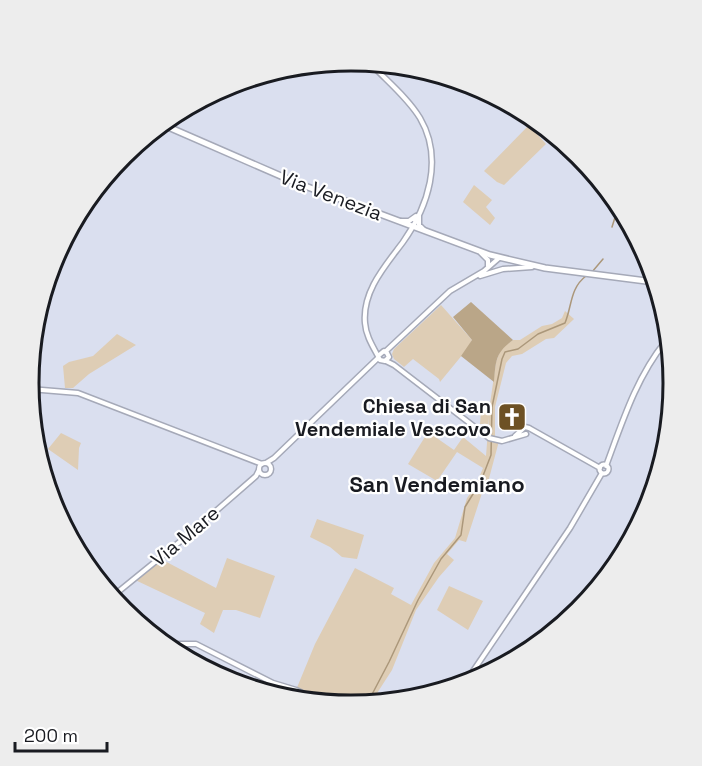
<svg xmlns="http://www.w3.org/2000/svg" width="702" height="766" viewBox="0 0 702 766" font-family="'Space Grotesk',sans-serif">
  <style>
    .green { fill: #decdb5 }
    .forest { fill: #baa688 }
    .lines { fill: none; stroke-linecap: round; stroke-linejoin: round }
    .stream { stroke: #ab977a; stroke-width: 1.5 }
    .secondary-casing { stroke: #a5a9b8; stroke-width: 7 }
    .primary-casing { stroke: #a5a9b8; stroke-width: 8 }
    .secondary { stroke: #fff; stroke-width: 4 }
    .primary { stroke: #fff; stroke-width: 5 }
    .rail { stroke: #5d606a; stroke-width: 1.5; stroke-dasharray: 9 4.5; stroke-linecap: butt }
    .labels { text-anchor: middle; stroke-width: 4.5; stroke-linejoin: round; paint-order: stroke }
    .street-label { font-size: 20px; fill: #191b21; stroke: #fff }
    .poi-label { font-size: 20px; font-weight: bold; fill: #191b21; stroke: #fff; text-anchor: end }
    .quarter-label { font-size: 22px; font-weight: bold; fill: #191b21; stroke: #fff }
    .rim { fill: none; stroke: #191b21; stroke-width: 3 }
  </style>
  <rect width="100%" height="100%" fill="#dadfef"/>
  <path class="green" d="M529,125L546,144L504,185L497,182L484,171Z
    M474,185L492,200L486,207L495,218L490,225L463,202Z
    M441,305L472,340L468,348L440,382L439,379L413,359L404,367L394,359L392,354L394,349Z
    M565,311L574,319L554,338L546,339L522,354L512,356L506,363L495,407V440L499,441L487,486L483,490L466,542L459,540L447,554L454,560L439,577L416,610L392,670L372,701C345,707 321,703 296,690L315,644L355,568L394,588L391,594L411,605L434,563L455,538L467,498L476,485L483,468L457,452L437,481L408,464L428,432L454,450L463,437L486,456L489,417L488,424H480L481,411H489L496,362L501,348L513,340H520L542,326L552,324L562,318Z
    M117,334L136,345L89,374L73,388H65L63,366L69,362L93,356Z
    M61,433L81,443L79,448L78,470L48,449Z
    M317,519L364,535L357,559L342,557L330,547L310,537Z
    M159,558L216,588L227,558L275,576L260,618L236,610H223L214,633L200,624L205,613L133,579Z
    M449,586L483,601L468,630L437,610Z"/>
  <path class="forest" d="M471,302L513,340C495,353 496,361 494,382L461,356L472,340L453,317Z"/>
  <g class="lines">
    <path class="stream" d="M612,227L617,211
      M592,272L603,259
      M368,702L389,662L418,600L441,559L461,535L465,507L481,481L491,455L492,407L502,359L505,352L518,349L538,334L565,323C572,306 570,288 586,276"/>
    <g class="secondary-casing">
      <path id="secondary" d="M371,64C387,81 408,98 420,118C444,159 428,207 403,242C386,265 362,291 365,323C366,337 374,348 380,360L385,361L389,357L387,353L384,351L378,356
        M419,215V225L424,230
        M401,221H409L416,216
        M481,253L488,260V266
        M480,276L503,269L532,267
        M386,351L450,291L484,271L499,258
        M386,361L394,365L489,438L502,441L526,434
        M30,389L78,393L262,464
        M529,428L600,468
        M515,436L525,427L529,428
        M266,463L274,458L378,358
        M259 469a6 6 0 1 1 12 0a6 6 0 1 1-12 0Z
        M599.5 469a4.5 4.5 0 1 1 9 0a4.5 4.5 0 1 1-9 0Z
        M606,466C622,423 636,378 665,342
        M113,596L193,531L256,476L259,470
        M172,644H196L273,683L296,690L310,697
        M465,683L570,528L602,473"/>
    </g>
    <g class="primary-casing">
      <path id="primary" d="M166,126L297,183L490,255L545,268L654,282"/>
    </g>
    <use href="#secondary" class="secondary"/>
    <use href="#primary" class="primary"/>
    <path class="rail" d="M542,130L600,187"/>
  </g>
  <defs>
    <g id="church-square" transform="scale(1.5)"><rect x="-9" y="-9" width="18" height="18" rx="4" fill="#6d5124" stroke="#fff"/><path d="M-1.2-6h2.4v3.5h3.3v2.4h-3.3V6h-2.4V-.1h-3.3v-2.4h3.3Z" fill="#fff"/></g>
  </defs>
  <g fill-rule="evenodd">
    <use href="#church-square" x="512" y="417"/>
  </g>
  <g class="labels">
    <g class="street-label">
      <text transform="translate(331 195) rotate(21)" y="7">Via Venezia</text>
      <text transform="translate(185 536) rotate(-40)" y="7">Via Mare</text>
    </g>
    <g class="poi-label">
      <text x="491" y="413">Chiesa di San<tspan x="491" dy="23">Vendemiale Vescovo</tspan></text>
    </g>
    <g class="quarter-label">
      <text x="437" y="492">San Vendemiano</text>
    </g>
  </g>
  <path d="M0 0H702V766H0ZM39 383a312 312 0 1 1 624 0a312 312 0 1 1-624 0Z" fill="#ededed" fill-rule="evenodd"/>
  <path class="rim" d="M39 383a312 312 0 1 1 624 0a312 312 0 1 1-624 0Z"/>
  <path d="M15 742v9h92v-9" fill="none" stroke="#191b21" stroke-width="3"/>
  <text x="24" y="742" font-size="18" fill="#191b21" stroke="#ffffff" stroke-width="4.5" paint-order="stroke">200 m</text>
</svg>
